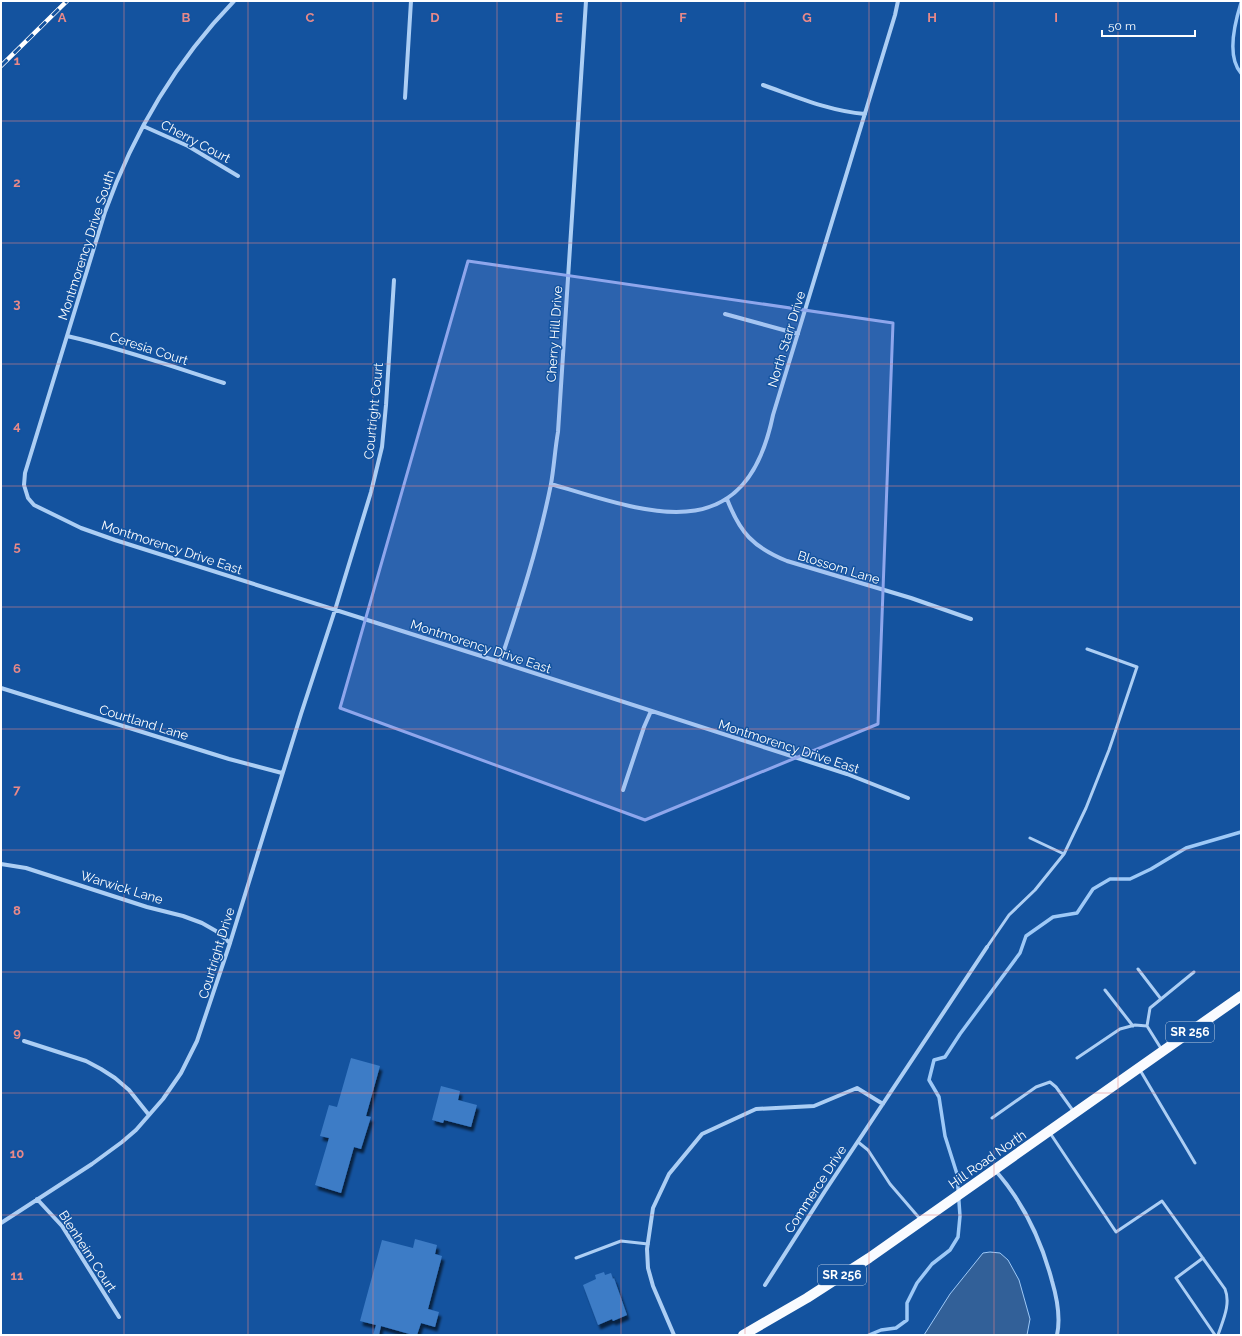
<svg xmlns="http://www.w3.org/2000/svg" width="1242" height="1336" viewBox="0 0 1242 1336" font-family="Raleway,sans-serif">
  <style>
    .water { fill: #326098; stroke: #9ec9f7 }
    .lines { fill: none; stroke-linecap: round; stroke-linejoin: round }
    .stream { stroke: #9ec9f7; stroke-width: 3.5 }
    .building { fill: #3d7cc6; filter: url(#shadow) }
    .lane { stroke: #accef4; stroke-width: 3 }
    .street { stroke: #accef4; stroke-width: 4 }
    .primary { stroke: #f9fbff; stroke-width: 10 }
    .rail-casing { stroke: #fff; stroke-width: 4.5 }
    .rail { stroke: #14539f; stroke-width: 3; stroke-dasharray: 9; stroke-linecap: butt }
    .marked { fill: #8ea6ec; fill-opacity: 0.2; stroke: #8ea6ec; stroke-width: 3; stroke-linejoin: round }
    .grid { fill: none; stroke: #e88989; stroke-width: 1; stroke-opacity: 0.55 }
    .labels { text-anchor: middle; stroke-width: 3; stroke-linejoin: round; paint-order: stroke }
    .shield { fill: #14539f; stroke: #b8cbe2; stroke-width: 1 }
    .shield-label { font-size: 12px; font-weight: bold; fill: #fff }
    .street-label { font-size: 13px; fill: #fff; stroke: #14539f }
    .grid-label { font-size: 13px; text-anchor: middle; font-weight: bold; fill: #e88989; stroke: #14539f; stroke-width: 3; stroke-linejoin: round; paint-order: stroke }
  </style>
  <defs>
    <filter id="shadow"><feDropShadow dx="2.5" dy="4.5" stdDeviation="1" flood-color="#0009"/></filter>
  </defs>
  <rect width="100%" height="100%" fill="#14539f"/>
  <path class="water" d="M990,1252L1000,1253L1008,1260L1019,1280L1030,1319L1027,1335H924L950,1294L983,1253Z"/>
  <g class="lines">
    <path class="stream" d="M1241,3C1235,22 1226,56 1241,73
      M869,1335L881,1330L896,1328L907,1320V1303L917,1283L932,1264L950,1250L958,1237L960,1216L957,1174L945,1136L939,1097L929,1080L934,1060L945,1057L960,1034L1020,953L1026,936L1053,917L1077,913L1093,889L1110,879H1130L1151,869L1186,848L1241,832"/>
  </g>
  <path class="building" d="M351,1058L380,1066L366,1116L371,1117L361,1149L354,1147L341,1193L315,1185L329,1138L320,1136L329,1105L337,1107Z
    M441,1086L460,1091L458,1100L477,1105L471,1127L444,1120L443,1123L432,1120Z
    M415,1239L437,1245L435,1254L442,1256L428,1309L439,1312L435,1327L421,1323L417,1335H413L381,1326L379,1335H373L376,1325L360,1321L382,1240L413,1248Z
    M604,1272L605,1275L611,1273L613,1279L614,1278L627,1315L613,1321L612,1319L598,1325L583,1285L596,1279L595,1275Z"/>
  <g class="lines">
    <path class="lane" d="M1064,854L1086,808L1109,750L1137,667L1087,649
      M987,947L1009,915L1035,890L1064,854L1030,838
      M1138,969L1161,999
      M1105,990L1133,1026
      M1147,1026L1150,1008L1194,972
      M1077,1058L1120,1029L1135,1025L1147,1026L1162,1050
      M1140,1070L1195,1163
      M992,1118L1036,1087L1050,1082L1056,1087L1074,1112
      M1050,1133L1116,1232L1162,1201L1225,1289C1231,1304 1223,1320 1218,1335
      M858,1142L868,1150L890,1184L921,1220
      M576,1258L621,1241L648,1244
      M1203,1258L1176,1278L1215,1335"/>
    <path class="street" d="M234,1C176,61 133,134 105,212L25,473L24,485L28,498L34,505L81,528L115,540L500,662L847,774L908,798
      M763,85C797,97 829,111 865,114
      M405,98L411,1
      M143,126L188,146L238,176
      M725,314L798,334
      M67,336C120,348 171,366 224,383
      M551,484C649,513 745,551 773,415L895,15L898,1
      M727,499C740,533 753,547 787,561L911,598L971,619
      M500,662C520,603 539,544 551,484C554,467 555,449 558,432L586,1
      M1,688L229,759L282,773
      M623,790L644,727L651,711
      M1,864L26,868L147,907L183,916L202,923L216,931L230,943
      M24,1041L86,1061L101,1069L115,1078L129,1090L149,1115
      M995,1170C1024,1203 1041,1239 1052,1281C1057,1298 1061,1317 1057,1335
      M37,1199L62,1226L119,1317
      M1,1223L92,1164L122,1142L136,1130L163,1099L181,1073L197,1041L230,943L301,714L335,610L371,492L382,447L386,405L394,280
      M765,1285L825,1191L987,947
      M674,1335L653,1286L648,1268L647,1249L653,1208L669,1174L702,1134L756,1109L814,1106L857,1088L883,1104"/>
    <path class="primary" d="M743,1335L807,1298L869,1258L1241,996"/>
    <g class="rail-casing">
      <path id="rail" d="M1,66L67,1"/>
    </g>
    <use href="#rail" class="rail"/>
  </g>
  <path class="marked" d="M468,261L893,323L878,724L645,820L340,708Z"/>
  <path class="grid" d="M124,1V1335M248,1V1335M373,1V1335M497,1V1335M621,1V1335M745,1V1335M869,1V1335M994,1V1335M1118,1V1335M1,121H1241M1,243H1241M1,364H1241M1,486H1241M1,607H1241M1,729H1241M1,850H1241M1,972H1241M1,1093H1241M1,1215H1241"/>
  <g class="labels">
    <g class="shield">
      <rect x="1166" y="1022" width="48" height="20" rx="3"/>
      <rect x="818" y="1265" width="48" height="20" rx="3"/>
    </g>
    <g class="shield-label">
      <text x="1190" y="1036">SR 256</text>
      <text x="842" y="1279">SR 256</text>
    </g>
    <g class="street-label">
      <text transform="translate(196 141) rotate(28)" y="5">Cherry Court</text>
      <text transform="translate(86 245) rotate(-72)" y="5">Montmorency Drive South</text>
      <text transform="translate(554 334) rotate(-86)" y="5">Cherry Hill Drive</text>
      <text transform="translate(786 339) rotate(-73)" y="5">North Starr Drive</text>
      <text transform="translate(149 348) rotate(18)" y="5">Ceresia Court</text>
      <text transform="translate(373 411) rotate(-84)" y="5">Courtright Court</text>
      <text transform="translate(172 547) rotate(18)" y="5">Montmorency Drive East</text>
      <text transform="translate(839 567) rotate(17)" y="5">Blossom Lane</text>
      <text transform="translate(481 646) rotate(18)" y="5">Montmorency Drive East</text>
      <text transform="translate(144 722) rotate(17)" y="5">Courtland Lane</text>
      <text transform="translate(789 746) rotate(18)" y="5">Montmorency Drive East</text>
      <text transform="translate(122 887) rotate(17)" y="5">Warwick Lane</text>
      <text transform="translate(216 953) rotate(-73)" y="5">Courtright Drive</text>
      <text transform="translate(987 1159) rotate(-35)" y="5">Hill Road North</text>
      <text transform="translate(815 1189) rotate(-57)" y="5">Commerce Drive</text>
      <text transform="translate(88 1251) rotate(57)" y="5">Blenheim Court</text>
    </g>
  </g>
  <g class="grid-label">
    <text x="62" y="22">A</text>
    <text x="186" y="22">B</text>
    <text x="310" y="22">C</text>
    <text x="435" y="22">D</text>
    <text x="559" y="22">E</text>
    <text x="683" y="22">F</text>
    <text x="807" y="22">G</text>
    <text x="932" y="22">H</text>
    <text x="1056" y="22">I</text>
    <text x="17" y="65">1</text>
    <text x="17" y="187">2</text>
    <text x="17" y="308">3</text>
    <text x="17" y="430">4</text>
    <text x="17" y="551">5</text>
    <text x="17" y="673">6</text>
    <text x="17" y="794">7</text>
    <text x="17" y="915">8</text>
    <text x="17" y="1037">9</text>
    <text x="17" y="1158">10</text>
    <text x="17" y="1280">11</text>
  </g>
  <rect width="1242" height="1336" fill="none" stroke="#ffffff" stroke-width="4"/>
  <path d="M1102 30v6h93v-6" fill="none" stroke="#ffffff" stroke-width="2"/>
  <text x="1108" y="30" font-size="12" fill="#ffffff" stroke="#14539f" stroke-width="3" paint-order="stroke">50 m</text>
</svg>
